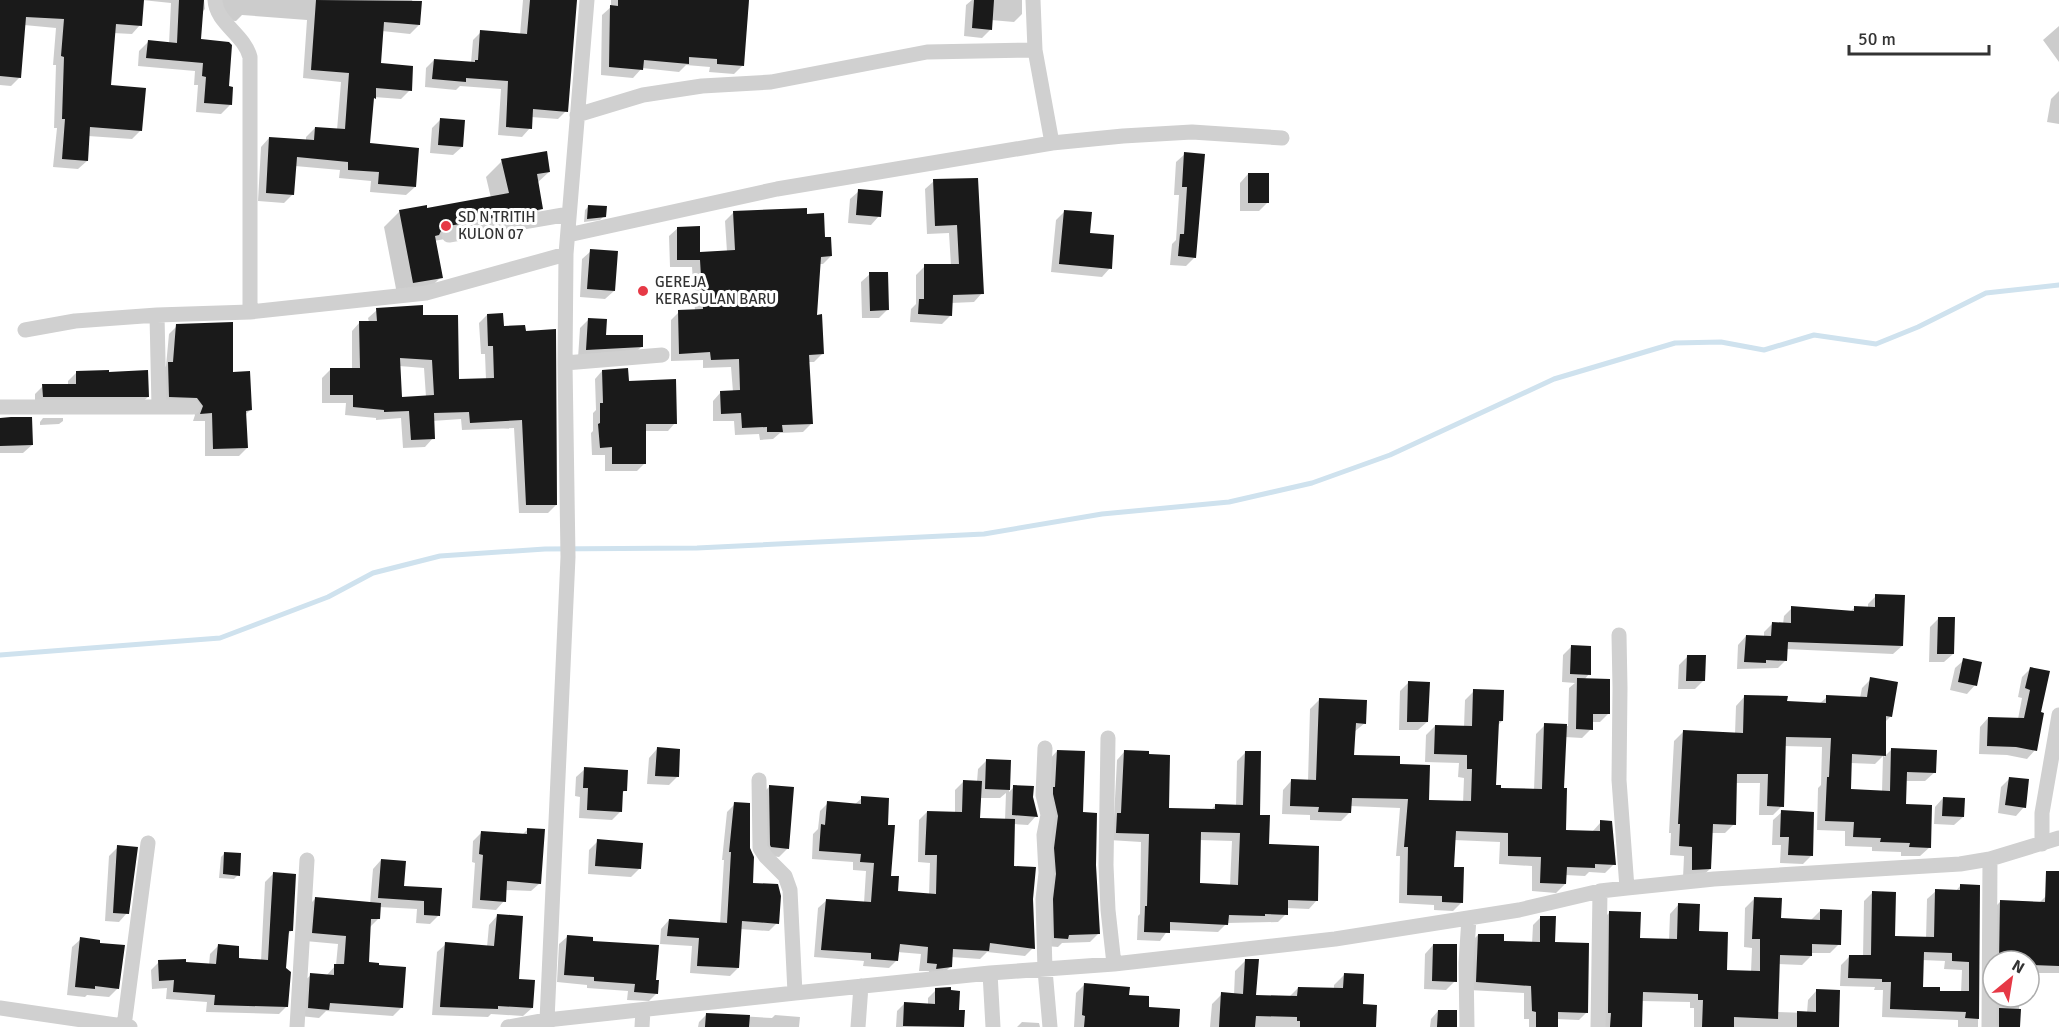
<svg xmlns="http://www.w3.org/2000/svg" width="2059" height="1027" viewBox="0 0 2059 1027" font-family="Signika,sans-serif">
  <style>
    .shadow { fill: #0003; fill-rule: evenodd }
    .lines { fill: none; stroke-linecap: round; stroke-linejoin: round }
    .stream { stroke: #cfe2ee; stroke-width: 5 }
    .building { fill: #1a1a1a; fill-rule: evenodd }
    .minor { stroke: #d0d0d0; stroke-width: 15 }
    .poi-dot { fill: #e63946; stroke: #fff; stroke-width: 2 }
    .labels { text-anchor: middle; stroke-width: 6; stroke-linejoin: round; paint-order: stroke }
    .poi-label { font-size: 15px; fill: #333; stroke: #fff; text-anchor: start }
  </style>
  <rect width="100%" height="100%" fill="#fff"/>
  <path class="shadow" d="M0,0H204L205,9L201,13L199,41L227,88L230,105L221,114L196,112L198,85H194L195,71L138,66L139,51L148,42L169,44L171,3L142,0L140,25L132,34L113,33L109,87L141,130L132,139L88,136L87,161L78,169L53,167L57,128H54L56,65H53L56,28L24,25L20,77L11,86L0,85Z
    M210,0H412L419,25L410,34L382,31L379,64L410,90L401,99L374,97L372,100L368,145L415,187L406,195L370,192L371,181L339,178L340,170L295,166L293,194L284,203L258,201L261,147L269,138L306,141V137L315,128L337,130L341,82L303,78L307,20L242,15L236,21L221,20Z
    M523,0H576L566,111L558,119L531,117L530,128L522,137L498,135L501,89L460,86L456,90L425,87L426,68L434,60L471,63L473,40L481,32L520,35Z
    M611,0H749L743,65L734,74L709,72L710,67L686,65L679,72L642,68L633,78L601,75L602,15L611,7Z
    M972,0H1022V14L1014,22L991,20V29L982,38L964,36L966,5Z
    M2059,26V62L2043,40Z
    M2059,91V124L2047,122L2051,99Z
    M441,119L462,147L453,155L430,153L432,128Z
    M1185,154L1195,257L1186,266L1170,265L1172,244L1176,240L1179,195H1174L1176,162Z
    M502,161L549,172L537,183L542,208L525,224L434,241L441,277L425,293L398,299L384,227L400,211L426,210L491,198L486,177Z
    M1248,174L1268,202L1259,211H1240V183Z
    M977,180L982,293L974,302L951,303L950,316L942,324L910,322L911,309L916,304V275L925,266H951L949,233L927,234L925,189L934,181Z
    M859,191L879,216L871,225L848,223L850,199Z
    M589,206L604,216L600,220L584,222L585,210Z
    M1065,211L1089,234L1110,268L1102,277L1051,272L1056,220Z
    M733,213L806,216L824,238L831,256L823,264H819L815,316L822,354L814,362H808L811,424L803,432L780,433L773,439L760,440L759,434L735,435L734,421H713V401L721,392H733L731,367L703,368V360L671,361V320L679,312L695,311L692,267H670L669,236L678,228L699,253L727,252L725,221Z
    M591,251L614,291L605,299L580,297L582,259Z
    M870,274L887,310L879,318H862L861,282Z
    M377,310L422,316L458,381L486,380L485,354H481L479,323L487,315L503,328L556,505L548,513H519L514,428L462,430L461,419L432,421L433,438L425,447L403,448L401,418L376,420V418L345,415L346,403H322V378L330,370H352V331L360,322H369L368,318ZM399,366L424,368L426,397L400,398Z
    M589,319L604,337L642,346L633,355L578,358L580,328Z
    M177,326L232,373L250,410L245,415L247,448L239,456H205V421H193L195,415L189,406L161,405L160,372L166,366L169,334Z
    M602,371L627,382L675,423L668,431H644L645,463L637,471H605V455H592L591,433L593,431V413L596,410L595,379Z
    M76,373L108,374L148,397L139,405H35V394L43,386H68V381Z
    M0,418L32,445L23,453H0Z
    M43,418H63V421L59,424L40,425V422Z
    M1876,596L1902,646L1893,654L1786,649V660L1778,668L1737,669L1738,645L1746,636L1764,637V632L1772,624H1783L1784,616L1792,608L1850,612L1854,608L1868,609V604Z
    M1939,618L1953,654L1944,662H1929L1930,627Z
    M1571,647L1589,674L1584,680L1608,714L1600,722H1591V729L1582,738L1565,737L1563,789L1564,831L1592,832L1601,822L1614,864L1605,873L1589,872L1585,876L1565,875V884L1556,893L1532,891V866L1499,864L1500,842L1454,840L1453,868L1462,902L1453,911L1434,910V905L1399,903L1400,856H1396L1400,808L1350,806V812L1341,821L1310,820V815L1282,814L1283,790L1291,781H1308L1310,709L1319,700L1365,723L1354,732L1353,756L1399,766L1427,801L1463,803L1464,778L1458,777L1459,763L1425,762L1426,735L1435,726L1464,727L1465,700L1474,691L1502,721L1497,726L1494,786L1500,789L1534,790L1536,734L1545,725L1568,726L1569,688L1575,683L1562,682L1563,655Z
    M1688,656L1703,681L1695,689H1678L1679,665Z
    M1964,660L1975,685L1967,694L1950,690L1955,668Z
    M2031,668L2039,713L2035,750L2027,759L2007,755L1979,754L1980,727L1988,718L2018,719L2022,698L2018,697L2022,677Z
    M1871,679L1891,716L1885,722L1884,757L1892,749L1935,772L1925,781H1906L1905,806L1930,847L1920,856H1901V852L1872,851V847L1845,846V831L1817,830L1818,788L1821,785L1822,747L1784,746L1782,806L1773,815H1759L1760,783H1736L1734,824L1725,833H1711L1710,869L1700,878H1683L1684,856L1670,855L1671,833H1669L1674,741L1683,732L1735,734L1736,706L1745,696L1786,703L1819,704L1827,697L1860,698L1862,688ZM1883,756L1882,792L1850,791L1851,763L1875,764Z
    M1409,682L1427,722L1418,730H1399L1400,691Z
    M657,749L677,777L669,785L647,784L649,758Z
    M1057,751L1081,813L1095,865L1098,934L1090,942L1062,943L1058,947L1046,946L1049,760Z
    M1125,751L1167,810L1210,811L1216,805L1236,806L1237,761L1246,752L1258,816L1267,846L1317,900L1309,909L1286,908V914L1278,922L1227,923L1218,932L1168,930L1160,941L1137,940L1138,916L1140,914L1141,842L1109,840L1114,818L1117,760ZM1199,840L1232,841L1230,886L1198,884Z
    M986,761L1010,762L1009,792L1014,787L1032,797L1036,816L1028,825L1014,824L1013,868L1032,899L1033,948L1025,956L987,952L980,959L951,957V966L942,975L929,976V971H919L921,954L897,952V960L889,968L863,966L864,961L814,957L818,908L827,900L864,903L866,871L853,870V862L812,859L813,834L818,829L820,811L828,803L854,805L862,798L886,826L889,877L897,893L929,895L930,863L918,862L919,820L927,812L955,813V790L964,781L977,782L978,769ZM1006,793L1005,820L979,819L980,798H1000Z
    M585,769L625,790L621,795L620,812L612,820L579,818L580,797L575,796L576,777Z
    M2010,778L2024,807L2016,816L1998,813L2001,787Z
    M769,787L788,848L779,857L763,855L761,795Z
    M1943,798L1963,817L1954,825L1934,824L1935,807Z
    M735,804L751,884L777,923L769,931L740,929L738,968L730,976L690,973L692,946L660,944L661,929L669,920L720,924L724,860H722L727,812Z
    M1782,812L1811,856L1803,864L1780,863L1781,845H1772L1773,820Z
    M528,829L540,883L531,891L505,890L504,901L496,910L472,908L475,863L472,862L473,841L482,832L522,835Z
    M598,841L640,868L631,877L588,874L589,850Z
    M118,847L127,913L119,922L105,921L109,856Z
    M225,853L238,875L234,879L219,878L221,857Z
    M381,860L403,887L440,890L438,916L430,924L416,923L417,909L379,907L378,919L369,928L367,963L401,1008L393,1016L326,1011L319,1018L300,1016L302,983L311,975L326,976L336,965L338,944L305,941L307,907L315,899L370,904L373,869Z
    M273,874L291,931L287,935L285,969L287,1006L279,1014L206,1012L207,1002L166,999L167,988L152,989L151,970L159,962L209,965L210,954L218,946L237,959L261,961L265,882Z
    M1960,886H1979L1978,1027H1958V1020L1882,1017L1883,990H1874L1875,987L1840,986L1841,965L1850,956L1863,957L1864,901L1873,892L1893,937L1926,939L1927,899L1936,891L1955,892ZM1922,960L1945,961L1944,969L1962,970L1961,993L1938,992L1921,988Z
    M2046,896L2059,897V973H2034V985L2029,990V961H1993V997H2019V1027H1991L1992,910L2000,902L2039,903Z
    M1754,899L1780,920H1811L1820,911L1839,944L1830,953H1811V956L1802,965L1778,964L1777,1012L1807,1013L1808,1000L1817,990L1838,1027H1694V1008H1690V1002L1642,1001L1641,1027H1602L1601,921L1610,912L1638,940H1669L1670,914L1679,904L1725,971L1751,972L1752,948L1744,947L1745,908Z
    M497,916L517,981L532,1008L523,1016L491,1014L488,1017L432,1015L437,952L446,944L487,947L489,925Z
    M1541,917L1587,1012L1579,1020L1556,1019V1027H1529V1019H1524V993L1469,990L1470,943L1478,935L1502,943L1532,944L1533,925Z
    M567,937L591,943L655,981L657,993L649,1001L627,1000L628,991L587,988V985L557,982L559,944Z
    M81,939L118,988L109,997L87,995L85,997L67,995L72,947Z
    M1433,945L1455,981L1446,990L1424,989L1425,954Z
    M1245,961L1255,996L1289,997L1298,988L1334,989V985L1344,975L1375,1027H1210L1212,1004L1222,994L1234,995L1235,971Z
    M1084,985L1128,996L1177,1027H1074L1076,993Z
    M936,990L957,1011L963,1012L962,1027H896L897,1011L905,1003L928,1005V998Z
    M1438,1011L1456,1027H1430L1431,1019Z
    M707,1014L772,1018L775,1015L800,1017L799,1027H698L699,1022Z
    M1022,1022L1039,1023L1040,1027H1017Z"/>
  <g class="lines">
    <path class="stream" d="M0,655L220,638L328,597L373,573L440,556L545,549L697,548L984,534L1102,514L1229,502L1312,483L1390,455L1554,379L1675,343L1721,342L1764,350L1814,335L1876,344L1918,327L1986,293L2059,285"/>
  </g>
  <path class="building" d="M0,0H144L142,26L116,24L111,85L146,88L142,131L90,127L88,161L62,159L65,119H62L64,57L61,56L64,19L26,17L21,78L0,76Z
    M179,0H204L201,39L229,42L232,45L229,86L233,87L232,105L204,103L206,77L202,76L203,63L146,58L148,40L177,43Z
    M316,0L422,1L420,25L384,22L381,63L413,66L412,91L376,88V99L374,98L370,143L419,148L416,187L378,184L379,172L348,170V162L297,157L294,195L266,193L269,137L314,140L315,127L345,129L349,73L311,70Z
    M530,0H577L568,112L533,109L532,129L506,127L508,81L466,78V82L432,79L434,59L475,62V60H478L480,30L527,34Z
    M618,0H749L744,66L717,64V59L689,57V64L644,60L643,70L609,67L610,5L618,6Z
    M974,0H994L992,30L972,28Z
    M440,118L465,120L463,147L438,145Z
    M547,151L550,172L537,174L543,209L443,227L439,235L435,236L443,278L413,283L399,210L427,205V208L509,193L501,159Z
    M1184,152L1205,154L1196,258L1178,256L1180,234H1184L1187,187H1182Z
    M1248,173H1269V203H1248Z
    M978,178L984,294L953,295L952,316L918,314L919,299H924V264H959L957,225L935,226L933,179Z
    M858,189L883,191L881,217L856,215Z
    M588,205L607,206L606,217L587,219Z
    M807,208V214L824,213L825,237H831L832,256L821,257L817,315L822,314L824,354L809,355L813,424L782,425L783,432H767V427L742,428L741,413L721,414L720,391L740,390L739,359L711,360L710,352L679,354L678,310L703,309L700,260H677V227L700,226V252L735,250L733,211Z
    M1064,210L1092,212L1090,233L1114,235L1112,269L1059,264Z
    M590,249L618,251L615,291L587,289Z
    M869,272H888L889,310L870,311Z
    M423,305V315H458L459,379L494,378L493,346H488L487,314L503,313L504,326L525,325L526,331L556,329L557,505H526L522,420L470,423L469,412L434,413L435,439L411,440L409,411L384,412V410L353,407V395H330V368H360L359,321H377L376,308ZM400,358L432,360L434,395L402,397Z
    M588,318L607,319L606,335H643V347L586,350Z
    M233,322V372L250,371L252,410L246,411L248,448L213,449L212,413L200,414L203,406L197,398L169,397L168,362H173L176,324Z
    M628,368L629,381L676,379L677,424H646V464H612V447L600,448L598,424L600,423V403H603L602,370Z
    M109,370V372L148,370L149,397H43L42,384H76V371Z
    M11,417H32L33,445L0,446V418Z
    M1875,594L1905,595L1903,646L1788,642L1787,661L1766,660V663L1744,662L1746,635L1771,636L1772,622L1791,623V606L1854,611V606L1875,607Z
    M1938,617H1955L1954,654H1937Z
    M1571,645L1591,646V675L1570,674Z
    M1687,655H1706L1705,681H1686Z
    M1963,658L1982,662L1977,686L1958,682Z
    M2030,667L2050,671L2041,712L2044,713L2037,751L2016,747L1987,746L1988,717L2024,718L2030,690L2025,688Z
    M1870,677L1898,682L1892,717L1886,716V756L1852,754L1851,789L1890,791L1891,748L1937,750L1936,773L1907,772L1906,804L1932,805L1931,848L1909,847L1910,843L1880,842L1881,838L1853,837L1854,822L1825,821L1827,777H1829L1831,738L1786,737L1784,807L1767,806L1768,774H1737L1736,825L1713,824L1711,869L1692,870V847L1679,846L1680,824H1678L1683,730L1743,733L1744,695L1788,696L1787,701L1826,703V695L1867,697Z
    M1577,678L1610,679V714H1593V730L1576,729Z
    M1408,681L1430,682L1428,722H1407Z
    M1473,689L1504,690L1503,721H1499L1496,785H1501V788L1542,789L1544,723L1567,724L1564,788H1567L1566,830L1600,831V820L1612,821L1616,865L1595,864V868L1567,867L1566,884L1540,883L1541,857L1508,856V833L1456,831L1454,867H1464L1463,903L1442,902V896L1407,895L1408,847H1404L1408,799L1352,798L1351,813L1318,812L1319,807L1290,806L1291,779L1316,780L1319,698L1367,700L1366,724L1356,723L1354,755L1400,756V764L1430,765L1429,800L1471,801L1472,769H1467V755L1434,754L1435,725L1472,726Z
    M657,747L680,749L679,777L655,776Z
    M1057,750L1085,751L1083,812L1097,813L1096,865L1100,934L1069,935L1068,939L1054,938L1053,899L1056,874L1054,848L1058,816L1053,794V787H1055Z
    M1124,750L1149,751V754L1170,755L1169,808L1215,809V804L1243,805L1245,751H1261L1260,815H1270L1269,844L1319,846L1318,901L1288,900V915L1265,914V916L1229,915L1228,925L1170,922V933L1144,932L1145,906H1147L1149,834L1116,833L1117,813H1121ZM1201,832L1240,833L1238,885L1200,883Z
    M986,759L1011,760L1010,790L985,789Z
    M584,767L628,770L627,791H623L622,812L587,810L588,788H583Z
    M2009,777L2029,779L2026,808L2005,805Z
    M963,780L982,781L980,818L1015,819L1014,866L1036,867L1033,899L1035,949L990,943L989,951L953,949L952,967L936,969L937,964L927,963L928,947L900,944L898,961L871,959V953L821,950L826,899L871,902L874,863L860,862L861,854L819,851L821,824L825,825L827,801L861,804V796L889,798L888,825H895L891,876H899L898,891L936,894L937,855H925L927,811L962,812Z
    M769,785L794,787L789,849L771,847L770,845Z
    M1013,785L1034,786L1033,797L1038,817L1012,815Z
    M1943,797L1965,798L1964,817L1942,816Z
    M734,802L750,803V848L754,857L753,883L778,884L781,896L779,924L742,921L739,968L697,966L699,938L667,936L669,919L727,923L731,852H729Z
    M1781,810L1814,812L1813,856L1788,855L1789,837H1780Z
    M527,828L545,829L541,884L507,881L506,902L480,900L483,855L479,854L481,831L527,834Z
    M597,839L643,843L641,869L595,866Z
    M117,845L138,847L129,914L113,913Z
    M224,852L241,853L240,876L223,874Z
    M381,859L406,861L404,886L442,888L440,916L424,915V901L378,898Z
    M2046,871H2059V966L2029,965V961H1999L2000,900L2045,902Z
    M273,872L296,874L293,931H289L286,968L291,972L288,1007L214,1005L215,995L173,992L174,980L159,981L158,960L186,959V962L216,964L218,944L239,946V958L268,960Z
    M1960,884L1980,885L1979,1019L1965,1018L1966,1012L1890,1009L1891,982H1882V979L1848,978L1849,955H1871L1872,891L1896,892L1895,936L1934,937L1935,889L1960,890ZM1924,952L1952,953V961L1969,962V991H1940V987H1923Z
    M315,897L381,903L380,919H371L369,962L379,963V965L406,967L403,1008L330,1003L329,1010L308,1008L310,973L334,975V964H344L346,936L312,933Z
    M1754,897L1782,898L1781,918L1820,920V909L1842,910L1841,945L1812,944V956L1780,955L1778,1019L1734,1017V1027H1702L1703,1000H1698V994L1643,992L1642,1027H1610L1611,1013H1608L1609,911L1641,912L1640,938L1677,939L1678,903L1700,904L1699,931L1728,932L1727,970L1760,971V939H1752Z
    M497,914L523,916L519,979L535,980L533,1008L498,1006V1009L440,1007L445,942L494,946Z
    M1540,916H1556L1555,942L1589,943L1588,1013L1558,1012V1027H1536V1012L1532,1011L1531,986L1476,982L1478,934H1504V941L1540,942Z
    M567,935L593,937V941L659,945L656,980H659L658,994L634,992L635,984L594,981V977L564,975Z
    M80,937L100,940V943L125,945L119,989L95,986V989L75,987Z
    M1433,944H1457V982L1432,981Z
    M1245,959H1259L1256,995L1297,996L1298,987L1343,988L1344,973L1364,974L1363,1004L1377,1005L1376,1027H1300V1021H1297V1017L1256,1016L1255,1027H1219L1221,992L1243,994Z
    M1084,983L1130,987L1129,995L1149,996V1007L1180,1009L1179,1027H1084L1085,1016L1082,1015Z
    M951,987V990L960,991L959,1010H965L964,1027L903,1026L904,1002L935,1004V988Z
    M1816,989L1840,990L1839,1027H1797V1011L1816,1012Z
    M1999,1008L2021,1009L2020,1027H1999Z
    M1438,1010H1457V1027H1437Z
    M706,1013L750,1015L749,1027H705Z"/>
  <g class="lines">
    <path class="minor" d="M215,0C216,23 244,34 250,57V312
      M1033,0L1035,50L1052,143
      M577,115L643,95L702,86L771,82L927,52L1035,50
      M449,235L569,214
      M568,235L777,189L1052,143L1123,136L1192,132L1282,138
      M157,315L159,407
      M25,330L75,321L157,315L250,312L426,293L566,254
      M565,363L662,355
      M0,407H193
      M1619,635L1620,688L1619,780L1627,888
      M1108,738L1106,865L1108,910L1114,964
      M1045,748L1043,795L1048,815L1044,835L1046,873L1043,899L1045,970L1050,1027
      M759,780L760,848L766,857L785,876L790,890L795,993
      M2042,844V813L2059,715
      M990,973L993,1027
      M0,1008L130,1027
      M124,1026L148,843
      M297,1027L307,860
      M508,1027L547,1020L568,557L565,363L566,254L587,0
      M547,1027V1020L795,993L990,973L1114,964L1335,939L1519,910L1600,891L1627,888L1714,879L1960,864L1990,859L2059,838
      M642,1027L643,1010
      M858,1027L861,986
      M1467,1027L1466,963L1469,918
      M1598,1027L1600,891
      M1989,1027L1990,859"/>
  </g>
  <g class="poi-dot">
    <circle cx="446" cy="226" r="6"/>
    <circle cx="643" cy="291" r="6"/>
  </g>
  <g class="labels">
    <g class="poi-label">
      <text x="458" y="222">SD N TRITIH<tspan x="458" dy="17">KULON 07</tspan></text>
      <text x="655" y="287">GEREJA<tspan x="655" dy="17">KERASULAN BARU</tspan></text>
    </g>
  </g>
  <g transform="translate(2011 979) rotate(30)"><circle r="28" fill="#ffffff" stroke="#adadad" stroke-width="1.5"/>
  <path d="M0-4.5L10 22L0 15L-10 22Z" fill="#e63946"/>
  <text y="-9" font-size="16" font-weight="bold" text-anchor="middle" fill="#333333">N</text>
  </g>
  <path d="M1849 45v9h140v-9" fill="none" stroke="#333333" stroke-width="3"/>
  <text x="1858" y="45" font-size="18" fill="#333333" stroke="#ffffff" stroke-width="4.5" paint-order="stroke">50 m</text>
</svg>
